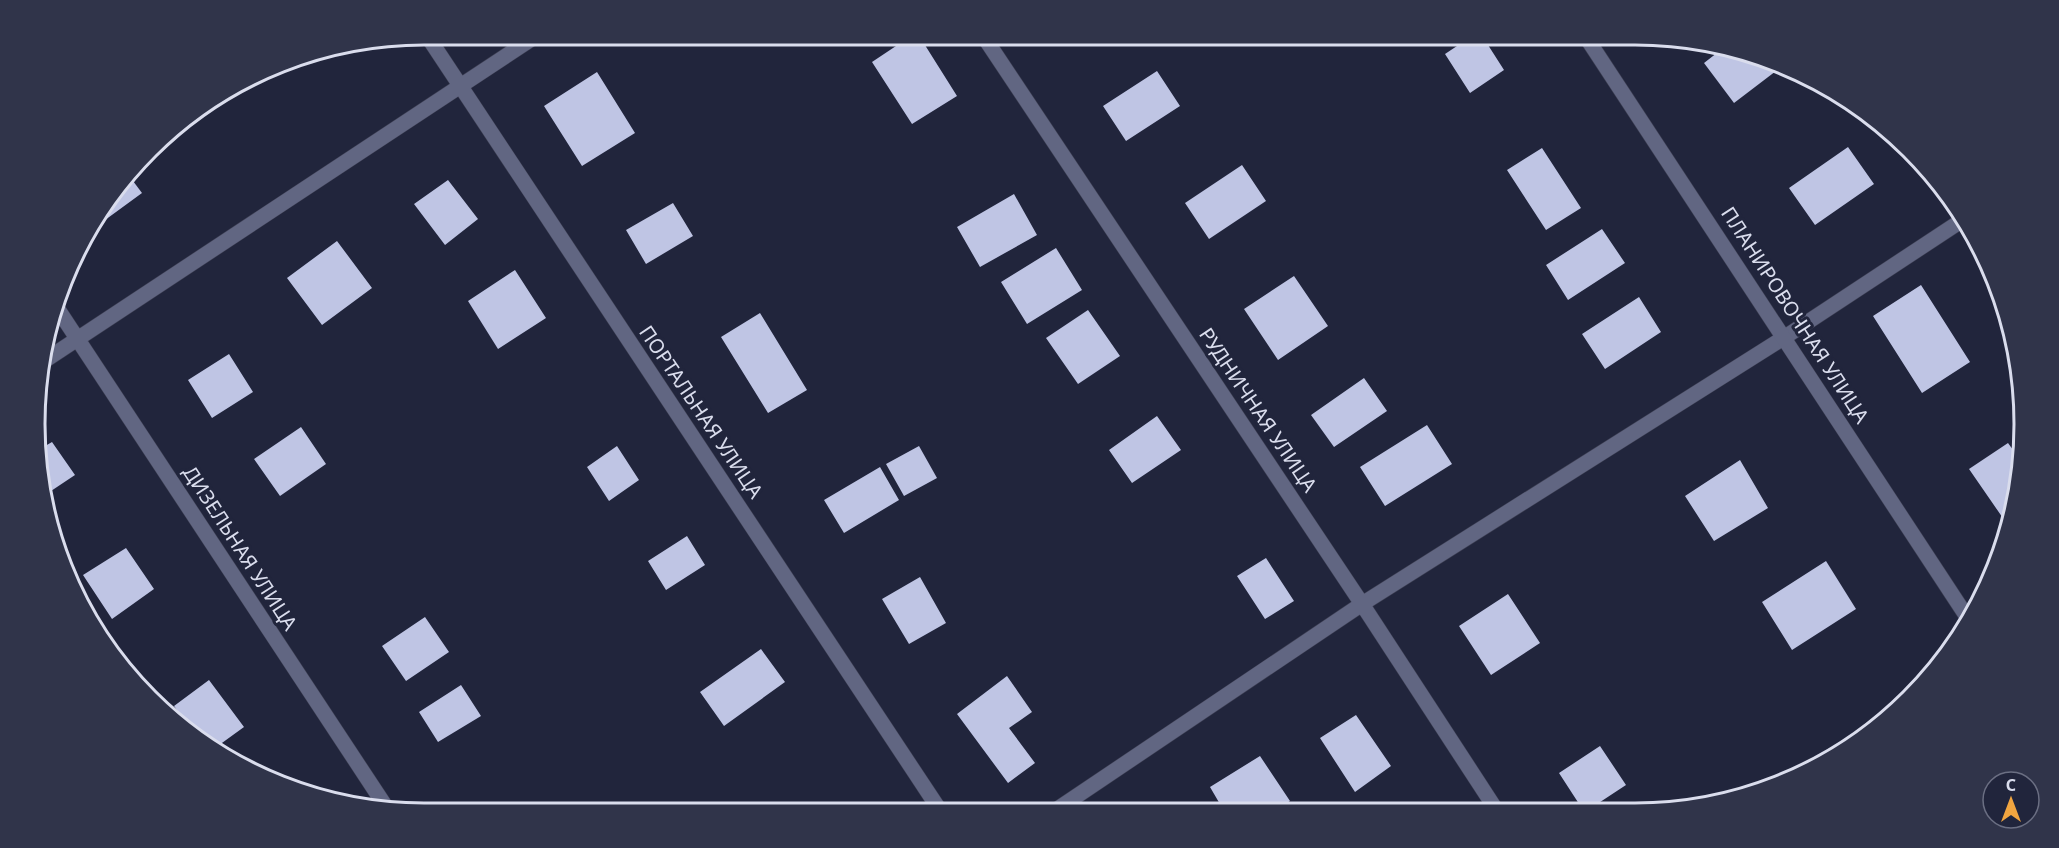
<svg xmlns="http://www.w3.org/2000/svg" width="2059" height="848" viewBox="0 0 2059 848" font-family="'Noto Sans',sans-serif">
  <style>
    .building { fill: #bfc5e4 }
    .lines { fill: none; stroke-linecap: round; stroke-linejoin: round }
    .street-casing { stroke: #3d3f53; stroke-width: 16 }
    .secondary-casing { stroke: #3d3f53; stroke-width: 16 }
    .street { stroke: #616682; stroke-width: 15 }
    .secondary { stroke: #616682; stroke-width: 15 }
    .labels { text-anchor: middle; stroke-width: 6; stroke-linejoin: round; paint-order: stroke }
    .street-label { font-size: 20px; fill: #dadded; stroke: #21253c }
    .rim { fill: none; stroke: #dadded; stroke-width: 3 }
  </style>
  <rect width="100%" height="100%" fill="#21253c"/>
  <path class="building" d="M914,34H918L957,96L912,124L872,62Z
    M1475,34H1481L1504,70L1470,93L1445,54Z
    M1722,49L1760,55L1766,58L1776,71L1734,103L1704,63Z
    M319,52L303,63L298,56V55Z
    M1157,71L1180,106L1126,141L1103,106Z
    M597,72L635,133L582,166L544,106Z
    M1848,147L1874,184L1815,225L1789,188Z
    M1542,148L1581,208L1546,230L1507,170Z
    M1242,165L1266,201L1209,239L1185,203Z
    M130,177L142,193L90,231L88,228Z
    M448,180L478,219L445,245L414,204Z
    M1014,194L1037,235L980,267L957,227Z
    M673,203L693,236L646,264L626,230Z
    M1602,229L1625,263L1568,300L1546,265Z
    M337,241L372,288L322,325L287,278Z
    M1056,248L1082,290L1027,324L1001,282Z
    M515,270L546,318L498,349L468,301Z
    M1294,276L1328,326L1278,360L1244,309Z
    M1921,285L1970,362L1922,393L1873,316Z
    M1639,297L1661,332L1605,369L1582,334Z
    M1088,310L1120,356L1078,384L1046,338Z
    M760,313L807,390L768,413L721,337Z
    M229,354L253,392L212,418L188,380Z
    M1364,378L1387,411L1334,447L1311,415Z
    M1157,416L1181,450L1132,483L1109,450Z
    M1427,425L1452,464L1385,506L1360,467Z
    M301,427L326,464L280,496L254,459Z
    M52,442L75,475L42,497L40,449Z
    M2008,443L2016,454L2007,524L1969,469Z
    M617,446L639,480L609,501L587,467Z
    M919,446L937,478L904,496L886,464Z
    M1740,460L1768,508L1714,541L1685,496Z
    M880,467L899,500L844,533L824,500Z
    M687,536L705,565L666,590L648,561Z
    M126,548L154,589L112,619L83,575Z
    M1266,558L1294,601L1265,619L1237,576Z
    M1826,561L1856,609L1792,650L1762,602Z
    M920,577L946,623L909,644L882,599Z
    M1508,594L1540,643L1491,675L1459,626Z
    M425,617L449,652L406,681L382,646Z
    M761,649L785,682L724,726L700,692Z
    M1007,676L1032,712L1009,728L1035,763L1008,783L957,714Z
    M209,680L244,727L215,748L199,740L174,706Z
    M461,685L481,716L438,742L419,712Z
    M1356,715L1391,766L1355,792L1320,738Z
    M1600,746L1626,785L1588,810H1583L1559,773Z
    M1260,756L1290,801L1275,811H1224L1210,787Z"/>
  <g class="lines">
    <g class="street-casing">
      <path id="street" d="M426,34L941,812
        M982,34L1362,604L1497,811
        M59,311L386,807
        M41,363L539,34
        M1053,812L1362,604L1785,337L1961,221"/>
    </g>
    <g class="secondary-casing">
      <path id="secondary" d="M1584,34L1969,620"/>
    </g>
    <use href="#street" class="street"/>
    <use href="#secondary" class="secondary"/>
  </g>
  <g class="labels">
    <g class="street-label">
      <text transform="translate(1795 315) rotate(57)" y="7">ПЛАНИРОВОЧНАЯ УЛИЦА</text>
      <text transform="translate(1258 410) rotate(56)" y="7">РУДНИЧНАЯ УЛИЦА</text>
      <text transform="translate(701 412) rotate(56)" y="7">ПОРТАЛЬНАЯ УЛИЦА</text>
      <text transform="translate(240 548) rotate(57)" y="7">ДИЗЕЛЬНАЯ УЛИЦА</text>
    </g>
  </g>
  <path d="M0 0H2059V848H0ZM424 45H1635A379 379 0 0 1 2014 424V424A379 379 0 0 1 1635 803H424A379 379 0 0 1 45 424V424A379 379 0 0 1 424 45Z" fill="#30344a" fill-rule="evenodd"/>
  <path class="rim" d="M424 45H1635A379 379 0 0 1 2014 424V424A379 379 0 0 1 1635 803H424A379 379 0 0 1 45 424V424A379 379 0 0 1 424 45Z"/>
  <g transform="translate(2011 800)"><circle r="28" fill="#21253c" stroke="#6b6f83" stroke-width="1.5"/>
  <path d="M0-4.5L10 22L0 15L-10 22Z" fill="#f1a540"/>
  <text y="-9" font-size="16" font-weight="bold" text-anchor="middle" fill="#dadded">С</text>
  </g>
</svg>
